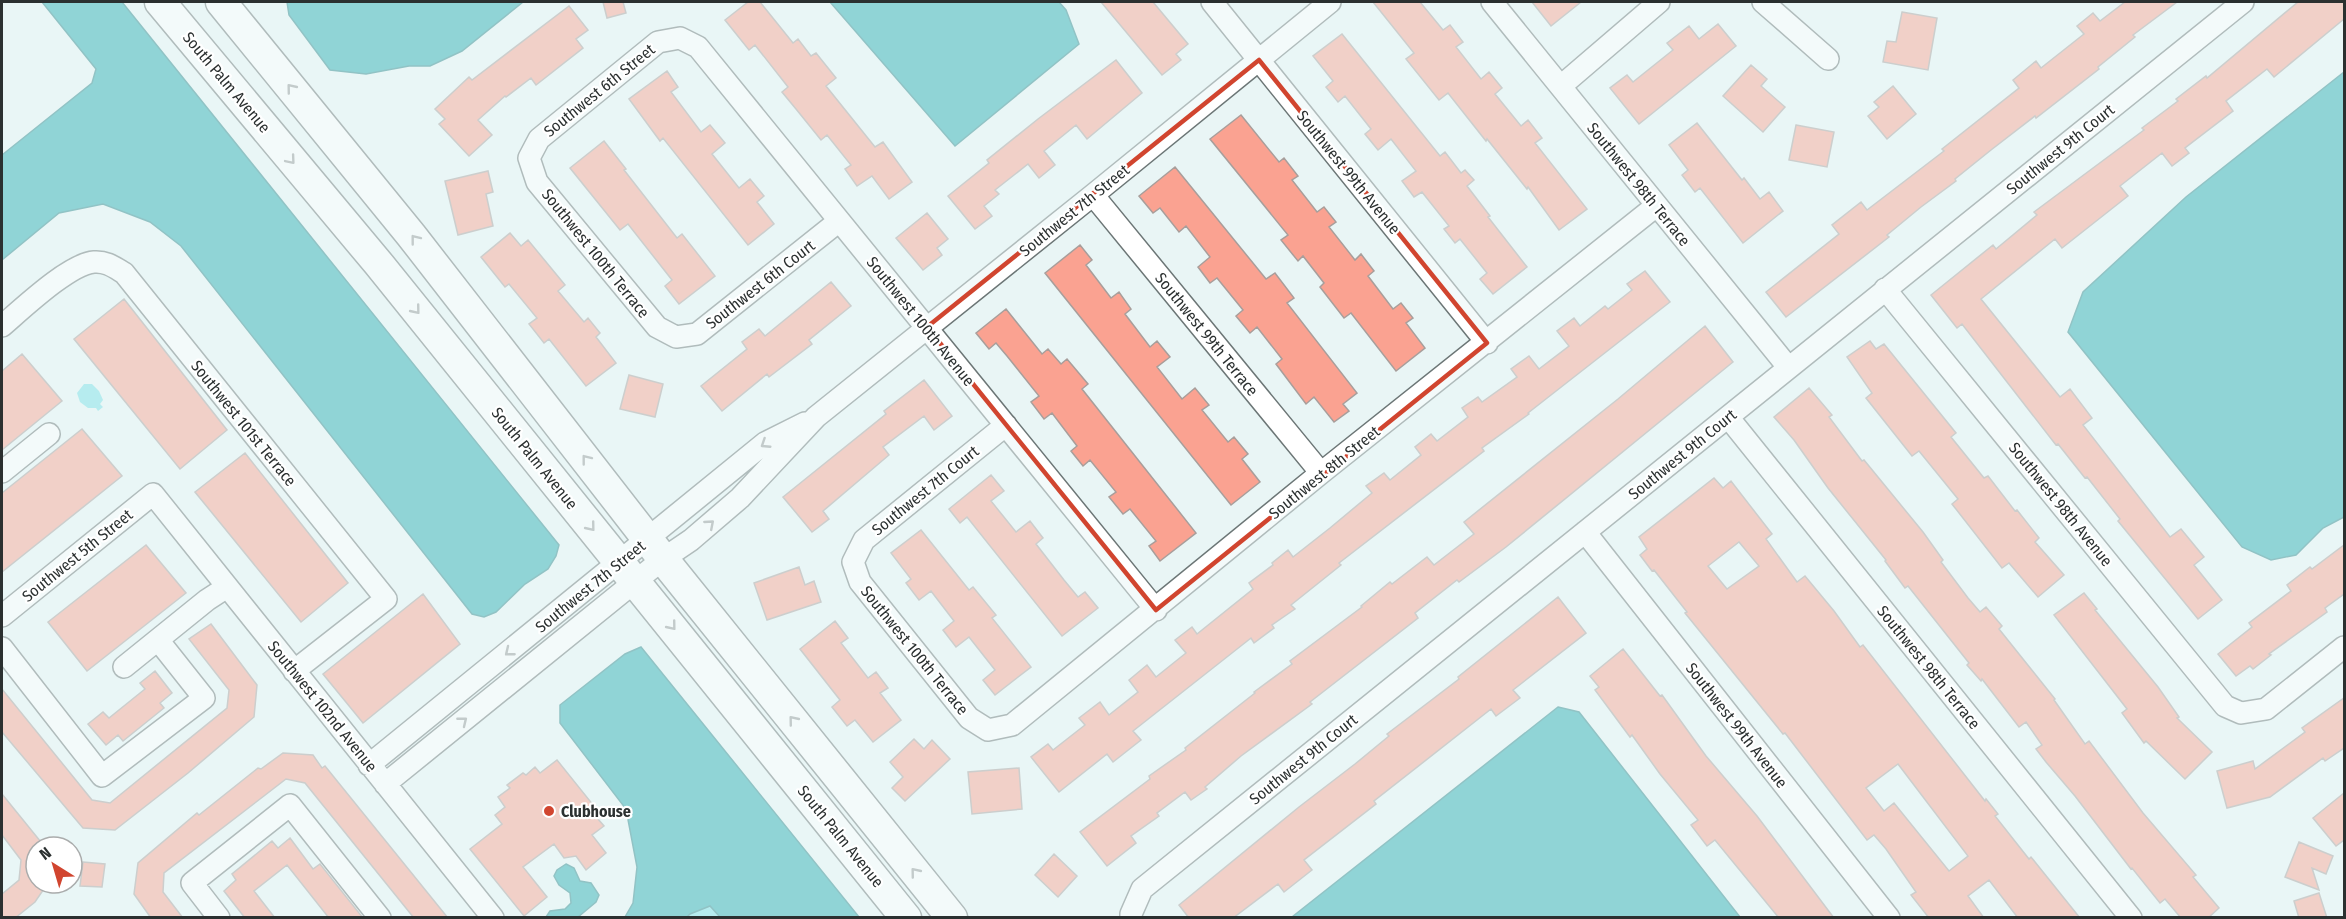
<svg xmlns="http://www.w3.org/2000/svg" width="2346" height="919" viewBox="0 0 2346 919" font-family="'Fira Sans Condensed',sans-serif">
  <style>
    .green { fill: #79e1e6 }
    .water { fill: #25abb0; stroke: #27868a; stroke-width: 1.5 }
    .building { fill: #faa291; stroke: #a89e9b; stroke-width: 1.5; fill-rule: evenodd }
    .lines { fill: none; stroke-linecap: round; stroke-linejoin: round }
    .street-casing { stroke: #6c7676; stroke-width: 24 }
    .secondary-casing { stroke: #6c7676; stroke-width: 33 }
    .street { stroke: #fff; stroke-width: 21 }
    .secondary { stroke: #fff; stroke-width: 30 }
    .oneway { stroke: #959898 }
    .marked { fill: none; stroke: #d1452f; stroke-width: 4.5; stroke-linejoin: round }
    .poi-dot { fill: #d1452f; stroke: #fff; stroke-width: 2 }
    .labels { text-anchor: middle; stroke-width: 4.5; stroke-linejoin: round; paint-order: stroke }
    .street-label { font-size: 16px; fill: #2b3030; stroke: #fff }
    .poi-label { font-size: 16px; font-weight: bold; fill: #2b3030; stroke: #fff; text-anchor: start }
  </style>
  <rect width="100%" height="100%" fill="#e9f5f5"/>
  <path class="green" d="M84,384H92L99,391L103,400L100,404L103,407L98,411L96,408H88L80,402L77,393Z
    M710,906L720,917L687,918L689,914Z"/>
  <path class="water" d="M42,2H122L559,545L556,556L548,569L525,584L496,612L484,617L472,614L181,246L150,222L103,204L59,213L2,260V155L92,83L96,69Z
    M287,2H523L462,51L430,66H409L366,74L330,70L289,15Z
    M830,2H1059L1066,10L1079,44L955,146Z
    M2344,72V517L2323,528L2296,555L2271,560L2242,547L2068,332L2083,292L2186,197Z
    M641,647L859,917H720L710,906L690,914L687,917H625L633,903L637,867L626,809L560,723V705L625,654Z
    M1558,707L1579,712L1740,917H1292Z
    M566,864L574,868L580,881L591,883L599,895L596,902L578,917H546L550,911L565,909L571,903L570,893L559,885L554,876L557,870Z"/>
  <path class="building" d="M603,2H623L626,13L607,18Z
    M748,2H760L793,43L798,39L811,56L816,53L836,78L826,86L875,147L883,142L912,182L889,199L872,176L857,186L845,169L851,165L827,135L821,140L796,109L782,92L788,87L755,45L749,50L725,20Z
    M1101,2H1153L1188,44L1176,54L1181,60L1162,75Z
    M1373,2H1420L1443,30L1450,25L1463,42L1456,47L1481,79L1489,72L1502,88L1495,94L1521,126L1528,120L1542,138L1535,143L1587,209L1559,230L1528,187L1527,189L1487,139L1486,141L1448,93L1439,100L1406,59L1414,53Z
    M1532,2H1581L1551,26Z
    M2125,2H2177L2133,35L2135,37L2098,67L2099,69L2036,118L2035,116L1991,150L1955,179L1956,181L1921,207L1887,235L1889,237L1786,317L1766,292L1839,234L1832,225L1861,202L1867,210L1944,151L1942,149L2019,88L2013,80L2036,61L2041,68L2084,34L2077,26L2093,13L2100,21Z
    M2298,2H2344V19L2274,77L2267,69L2226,101L2233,111L2185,148L2189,153L2172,166L2162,153L2120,186L2128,196L2062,248L2055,239L1981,299L2060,397L2070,389L2092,418L2083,425L2170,537L2181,529L2204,557L2194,565L2222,600L2198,619L2118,521L2120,519L2087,477L2085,478L2058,444L2056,445L1962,324L1957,328L1931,295L1993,245L1996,249L2037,215L2034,212L2144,130L2142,128L2178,101L2176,99L2206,76L2207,78Z
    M569,6L588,30L576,39L583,48L536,85L531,78L506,97L505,96L478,120L492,135L469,156L439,124L445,119L435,109L469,77L472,80Z
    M1902,12L1937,18L1928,70L1883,62L1887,41L1896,42Z
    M1718,24L1736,46L1639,124L1610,88L1627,75L1633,82L1673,50L1667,43L1689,26L1699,39Z
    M1342,34L1440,156L1445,152L1461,173L1465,170L1474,180L1467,186L1490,216L1488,217L1527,267L1493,294L1480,279L1487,273L1460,239L1455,243L1444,229L1449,226L1422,192L1414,197L1402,181L1416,171L1391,139L1378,150L1365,134L1371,129L1345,96L1338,102L1326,87L1333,81L1313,56Z
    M1116,60L1142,93L1087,139L1076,125L1044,151L1055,165L1039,178L1028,164L995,190L999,194L984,206L992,216L975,229L948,196L989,163L987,160L1038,119Z
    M1751,65L1767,79L1761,86L1785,107L1763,132L1723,96Z
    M667,71L678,87L671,92L701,132L710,125L725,143L712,154L739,188L750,179L764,196L757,202L774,224L748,245L663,138L660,141L629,99Z
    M1893,86L1916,114L1887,139L1868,116L1879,107L1874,102Z
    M1241,115L1279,162L1284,158L1298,176L1292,180L1317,212L1324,207L1336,222L1329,227L1355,260L1361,254L1374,271L1368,276L1393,309L1401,303L1413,318L1406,323L1425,348L1396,371L1351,313L1344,318L1320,287L1324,283L1303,256L1298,261L1281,240L1288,235L1210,139Z
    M1697,123L1742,180L1744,178L1760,199L1769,192L1783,211L1743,243L1700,188L1695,192L1682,175L1688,170L1669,145Z
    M1796,125L1834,132L1827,167L1789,160Z
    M604,141L626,169L624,170L677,238L682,234L715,276L679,304L665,286L672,280L628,224L620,230L570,168Z
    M1175,167L1266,279L1275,273L1294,298L1287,303L1357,393L1343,404L1349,411L1334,422L1314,397L1306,404L1276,364L1282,359L1257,327L1250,333L1236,316L1243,310L1217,278L1210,283L1198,267L1210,257L1186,226L1179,232L1160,208L1153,213L1139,196Z
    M488,171L493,192L486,194L493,226L458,235L445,181Z
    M927,213L948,239L937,248L942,255L923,270L896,238Z
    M510,233L521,246L528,240L565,285L558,291L584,322L588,318L600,333L596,337L616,363L586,386L549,339L544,343L529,324L537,318L509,284L505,287L481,257Z
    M1080,245L1092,260L1086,265L1111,298L1119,292L1131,309L1125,314L1150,347L1157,341L1170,357L1157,367L1182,399L1195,388L1209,405L1202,410L1228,442L1234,437L1248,454L1242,459L1260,482L1231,505L1045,273Z
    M1645,271L1670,302L1528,413L1529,414L1482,448L1484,451L1339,563L1341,565L1291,605L1295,609L1272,625L1274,628L1254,643L1251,638L1133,731L1141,740L1113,762L1107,754L1059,792L1031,757L1048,744L1053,750L1085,725L1079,718L1100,702L1109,715L1138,692L1129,680L1147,665L1156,677L1186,653L1175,640L1192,627L1197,634L1253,589L1249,583L1273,565L1272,563L1288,550L1293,557L1330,528L1372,493L1366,486L1384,473L1390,480L1421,455L1415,447L1431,434L1437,441L1468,417L1462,408L1478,397L1482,402L1517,377L1511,369L1529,356L1539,369L1569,346L1557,331L1574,318L1580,326L1605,306L1608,309L1632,290L1627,284Z
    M831,282L851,306L809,340L812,344L769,377L767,374L722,411L701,386L747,349L742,342L759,329L765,336Z
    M124,299L227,430L180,469L74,339Z
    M1006,309L1042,354L1048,349L1061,364L1067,359L1088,384L1082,389L1196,533L1160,561L1149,546L1156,541L1130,509L1123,514L1109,497L1116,492L1090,460L1083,466L1071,451L1077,446L1052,413L1044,419L1031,402L1039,396L1007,356L996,343L989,349L976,333Z
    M1705,326L1733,362L1506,547L1459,582L1457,580L1415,613L1418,618L1310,702L1312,704L1241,756L1205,787L1207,789L1191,800L1185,792L1157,813L1159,816L1131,836L1136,843L1107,866L1080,832L1150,779L1149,776L1186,750L1185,748L1255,693L1254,692L1292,664L1290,661L1362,607L1361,606L1390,582L1392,584L1427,557L1434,565L1474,534L1464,522L1618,399Z
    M1870,341L1876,349L1884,344L1956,433L1951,437L1984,478L1988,476L2015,511L2017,510L2039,538L2035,542L2064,575L2038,597L2009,563L2002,568L1952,504L1958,499L1919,451L1912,456L1866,398L1872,393L1847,357Z
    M22,354L62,401L2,450V371Z
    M629,375L663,384L655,417L620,409Z
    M924,380L952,416L934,430L924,416L883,447L889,455L823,511L829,519L812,532L783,497L886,414L884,411Z
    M1809,388L1832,415L1829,417L1862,461L1864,460L1923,532L1943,560L1941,562L1968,598L1980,612L1986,607L2002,626L1999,629L2055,699L2054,700L2085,744L2089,741L2143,813L2196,875L2193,877L2219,908L2208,918H2181L2165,899L2160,903L2132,868L2131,869L2075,796L2046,762L2036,749L2042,745L2026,722L2019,727L1982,679L1981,681L1967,665L1969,663L1908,586L1905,588L1885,561L1886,560L1828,488L1794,440L1774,417Z
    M82,429L122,476L2,572V493Z
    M245,453L348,583L301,622L195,492Z
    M991,475L1004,491L991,501L1016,532L1030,521L1043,538L1036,544L1064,580L1078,597L1085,592L1098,608L1062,636L967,517L960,523L949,509Z
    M1714,478L1723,488L1731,481L1772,534L1766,539L1797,582L1805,576L1834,611L1860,647L1863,645L1985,801L1986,799L1998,814L1995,816L2029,859L2031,857L2080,918H2018L1989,880L1968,896L1984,918H1929L1911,895L1916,892L1886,849L1874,835L1867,840L1785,733L1783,734L1685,613L1687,612L1654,570L1652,571L1640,555L1647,549L1639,537ZM1739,542L1759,566L1727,589L1708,566ZM1898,764L1968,856L1949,871L1894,803L1884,811L1866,788Z
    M921,530L969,590L973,587L996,615L992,618L1031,667L995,695L983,680L995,670L969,637L956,647L943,630L954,621L931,591L919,600L906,583L911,579L891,553Z
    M146,545L186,593L87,671L48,622Z
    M2344,545V594L2325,608L2327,612L2269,654L2271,655L2253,669L2250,666L2236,676L2218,654L2252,627L2249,623L2291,591L2287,585L2310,567L2312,569Z
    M799,567L805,585L814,581L821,602L767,620L754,583Z
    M2084,593L2097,609L2095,610L2158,687L2179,717L2177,718L2212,752L2185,779L2146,741L2144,743L2122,713L2127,709L2054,615Z
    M423,594L460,644L363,723L323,674Z
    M1558,597L1586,633L1513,690L1520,698L1496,716L1491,709L1374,801L1376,804L1304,860L1312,870L1284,892L1278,884L1233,918H1189L1179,905L1299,807L1355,764L1389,736L1387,734L1459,679L1458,677Z
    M835,621L848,638L841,643L868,678L876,672L888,688L880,693L901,720L873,742L855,720L847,726L832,707L840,700L800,649Z
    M211,624L257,685L254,717L188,773L115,830L83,828L2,732V689L92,800L110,803L227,708L229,690L189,639Z
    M1623,649L1660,696L1662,695L1706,756L1757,816L1834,918H1779L1715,840L1707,846L1691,825L1698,820L1660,774L1632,735L1630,737L1595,690L1599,687L1590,676Z
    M155,671L172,693L160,703L164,708L123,741L118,735L106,745L88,724L103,712L109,718L145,689L140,683Z
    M2344,698V748L2325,761L2323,758L2270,797L2227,808L2217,771L2253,761L2255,769L2305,732L2302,728Z
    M914,739L924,749L932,740L950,759L905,801L892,788L903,777L890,762Z
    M283,753L313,755L322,768L325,766L448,918H414L305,783L286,779L164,873L163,892L183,918H151L134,894L138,863L197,813L199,815L258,768L261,769Z
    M557,760L602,816L598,819L604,826L592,835L606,853L586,870L576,856L564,858L554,844L523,867L547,897L524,916L470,849L502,824L495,815L505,807L498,797L510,788L507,785L523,773L526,775L535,767L540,773Z
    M1019,768L1022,809L972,814L968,772Z
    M2344,793V840L2336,846L2313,818Z
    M2,794L45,847H36V883H48L35,902L15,918H2V894L19,880L21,860L2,835Z
    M290,838L313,869L320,864L363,918H329L287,865L254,891L275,918H245L224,891L236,880L232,874L272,841L278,848Z
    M2299,842L2333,856L2326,874L2312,868L2319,890L2285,877Z
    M1054,854L1077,876L1058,897L1035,875Z
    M83,862L105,864L102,887L80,886Z
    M2319,893L2327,918H2299L2294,901Z"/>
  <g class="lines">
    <g class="street-casing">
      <path id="street" d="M1212,2L1487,343
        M1492,2L1788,367
        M1763,2L1828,59
        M1561,86L1659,2
        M1093,195L1321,473
        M839,221L697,334L676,337L657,327L537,182L529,158L539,139L658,42L680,38L698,47L1156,610
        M1885,289L2225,706L2241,713L2266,709L2344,647
        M2,326C22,309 69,264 94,262C106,261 114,267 124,273L386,599L294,671
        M1728,417L2131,918
        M1006,425L864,540L853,562L860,582L969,718L988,730L1012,725L1321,473L1656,206
        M2,472L49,434
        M1585,532L1889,918
        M2,616L153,494L493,918
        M2,648L102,776L204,698L158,640
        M124,667L207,600L227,587
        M369,765L765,443L805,423
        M385,784L663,559L691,540L740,498L816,417L1093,195L1330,2
        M219,918L192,883L290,805L380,918
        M1131,918V914L1142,889L2243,2"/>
    </g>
    <g class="secondary-casing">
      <path id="secondary" d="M160,2L378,263L906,918
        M221,2L411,235L663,559L952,918"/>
    </g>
    <use href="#street" class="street"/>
    <use href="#secondary" class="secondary"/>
  </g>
  <defs><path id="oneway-chevron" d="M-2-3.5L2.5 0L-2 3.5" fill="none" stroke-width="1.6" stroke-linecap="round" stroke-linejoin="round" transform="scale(1.5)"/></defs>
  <g class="oneway">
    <use href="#oneway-chevron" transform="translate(291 88) rotate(-129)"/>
    <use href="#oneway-chevron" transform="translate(291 160) rotate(50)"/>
    <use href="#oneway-chevron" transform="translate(415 239) rotate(-128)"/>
    <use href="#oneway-chevron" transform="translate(416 310) rotate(51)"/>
    <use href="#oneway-chevron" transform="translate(765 444) rotate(147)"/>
    <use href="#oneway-chevron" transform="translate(586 459) rotate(-128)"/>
    <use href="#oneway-chevron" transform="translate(710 524) rotate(-41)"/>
    <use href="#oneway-chevron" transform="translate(591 527) rotate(51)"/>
    <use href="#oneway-chevron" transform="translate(672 626) rotate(51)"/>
    <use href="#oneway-chevron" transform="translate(509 652) rotate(141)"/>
    <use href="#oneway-chevron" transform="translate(793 720) rotate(-129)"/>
    <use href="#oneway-chevron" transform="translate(463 721) rotate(-39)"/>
    <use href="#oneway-chevron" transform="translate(915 872) rotate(-129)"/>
  </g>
  <path d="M0 0H2346V919H0ZM1259,60L1487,343L1156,610L927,327Z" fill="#e9f5f5" fill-opacity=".55" fill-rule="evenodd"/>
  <path class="marked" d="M1259,60L1487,343L1156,610L927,327Z"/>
  <circle class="poi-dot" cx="549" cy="811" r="6"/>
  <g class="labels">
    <g class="street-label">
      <text transform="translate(227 82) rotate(50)" y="6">South Palm Avenue</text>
      <text transform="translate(599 90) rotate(-39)" y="6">Southwest 6th Street</text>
      <text transform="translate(2060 149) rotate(-39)" y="6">Southwest 9th Court</text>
      <text transform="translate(1349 172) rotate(51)" y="6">Southwest 99th Avenue</text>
      <text transform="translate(1639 184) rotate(51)" y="6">Southwest 98th Terrace</text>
      <text transform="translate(1074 210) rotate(-39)" y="6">Southwest 7th Street</text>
      <text transform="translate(596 253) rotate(51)" y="6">Southwest 100th Terrace</text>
      <text transform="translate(760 284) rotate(-38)" y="6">Southwest 6th Court</text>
      <text transform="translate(921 321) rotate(51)" y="6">Southwest 100th Avenue</text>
      <text transform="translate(1207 334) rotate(51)" y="6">Southwest 99th Terrace</text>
      <text transform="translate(244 423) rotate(51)" y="6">Southwest 101st Terrace</text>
      <text transform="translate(1682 454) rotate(-39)" y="6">Southwest 9th Court</text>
      <text transform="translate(535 458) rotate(51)" y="6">South Palm Avenue</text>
      <text transform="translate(1324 472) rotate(-39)" y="6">Southwest 8th Street</text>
      <text transform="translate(925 490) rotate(-39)" y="6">Southwest 7th Court</text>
      <text transform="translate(2061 504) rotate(51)" y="6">Southwest 98th Avenue</text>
      <text transform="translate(77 555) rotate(-39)" y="6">Southwest 5th Street</text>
      <text transform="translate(590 586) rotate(-39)" y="6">Southwest 7th Street</text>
      <text transform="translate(915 650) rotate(51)" y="6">Southwest 100th Terrace</text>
      <text transform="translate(1929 667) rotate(51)" y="6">Southwest 98th Terrace</text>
      <text transform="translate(323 706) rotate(51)" y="6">Southwest 102nd Avenue</text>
      <text transform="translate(1737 725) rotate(52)" y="6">Southwest 99th Avenue</text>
      <text transform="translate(1303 759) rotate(-39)" y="6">Southwest 9th Court</text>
      <text transform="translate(841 836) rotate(51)" y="6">South Palm Avenue</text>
    </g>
    <g class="poi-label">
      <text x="561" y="817">Clubhouse</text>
    </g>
  </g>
  <rect width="2346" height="919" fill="none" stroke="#2b3030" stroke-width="6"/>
  <g transform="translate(54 865) rotate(323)"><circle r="28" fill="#ffffff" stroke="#aaacac" stroke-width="1.5"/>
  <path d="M0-4.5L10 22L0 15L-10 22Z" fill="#d1452f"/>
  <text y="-9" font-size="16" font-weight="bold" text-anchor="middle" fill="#2b3030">N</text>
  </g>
</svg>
